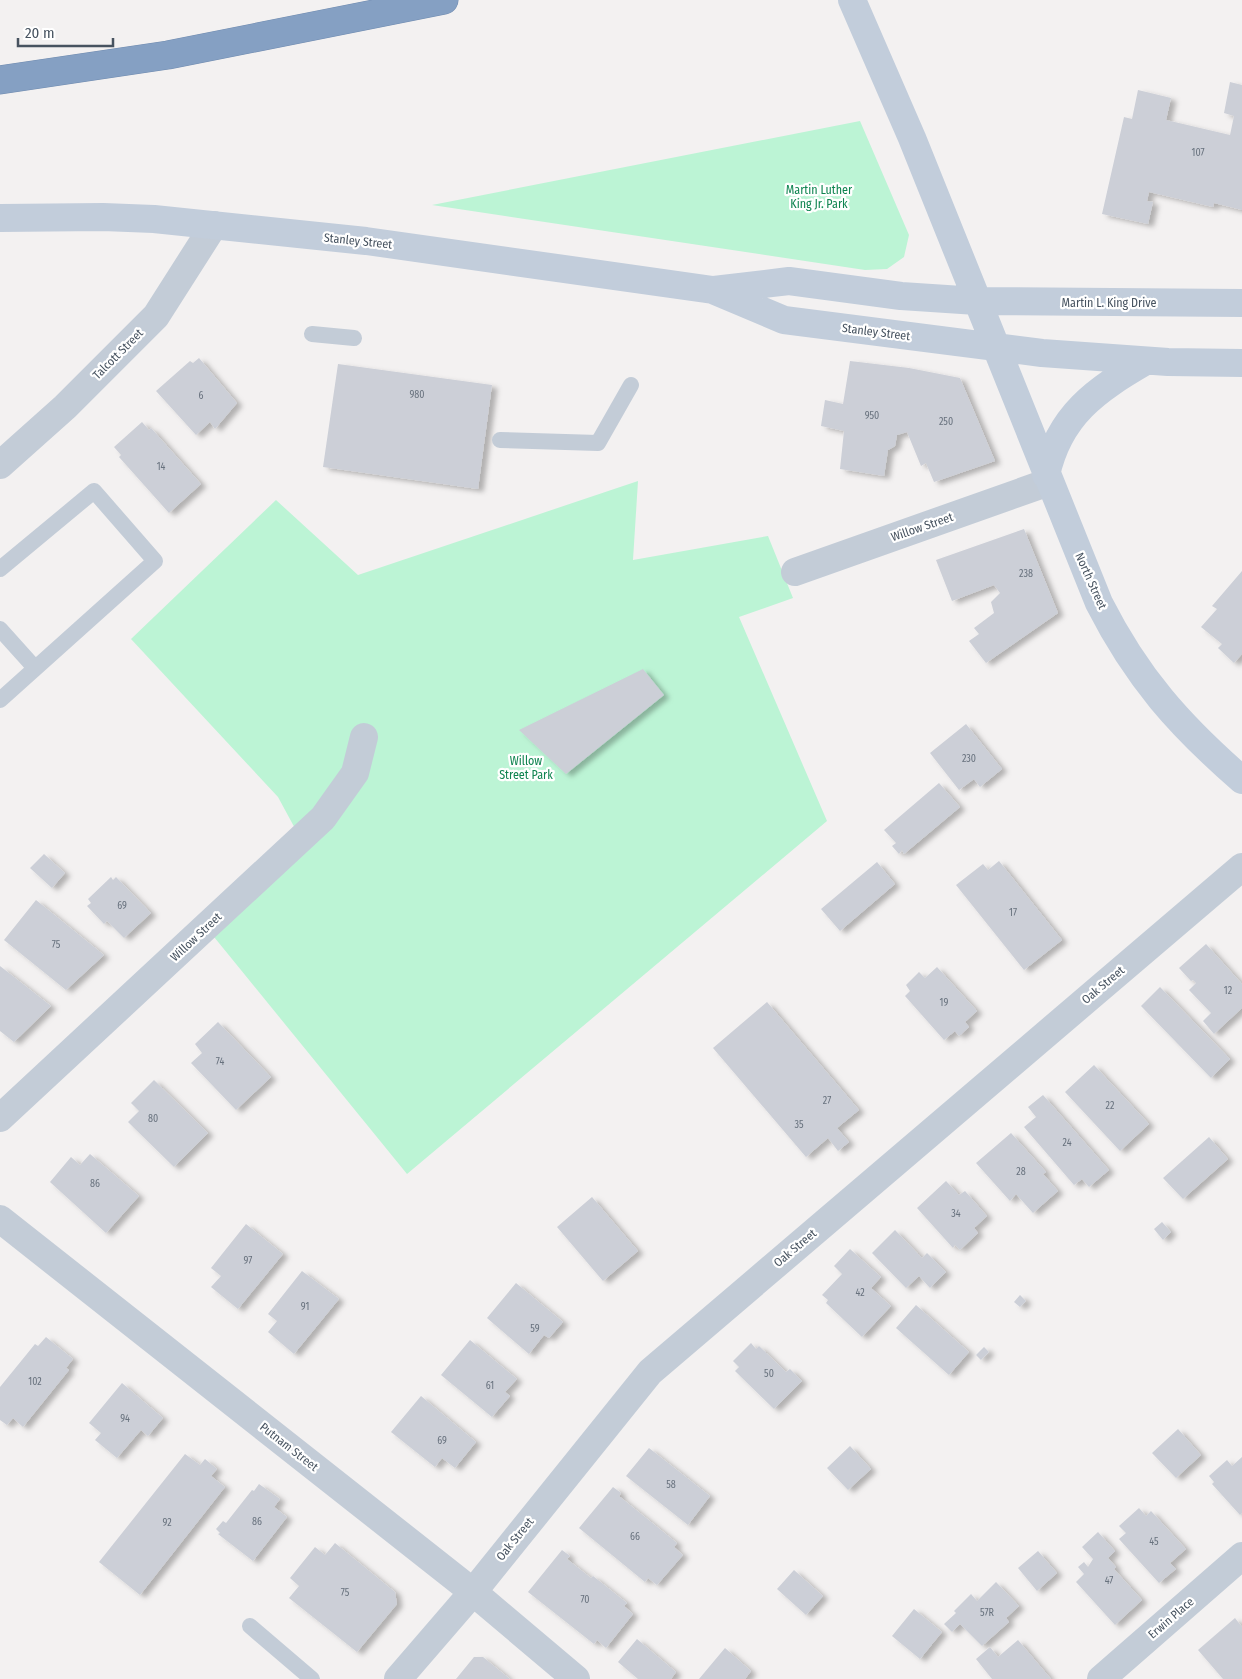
<svg xmlns="http://www.w3.org/2000/svg" width="1242" height="1679" viewBox="0 0 1242 1679" font-family="'Fira Sans Condensed',sans-serif">
  <style>
    .green { fill: #bcf4d5 }
    .building { fill: #cccfd7; filter: url(#shadow) }
    .lines { fill: none; stroke-linecap: round; stroke-linejoin: round }
    .highway-casing { stroke: #708baf; stroke-width: 29 }
    .lane { stroke: #c3ccd7; stroke-width: 16 }
    .street { stroke: #c3ccd7; stroke-width: 28 }
    .secondary { stroke: #c2cddb; stroke-width: 28 }
    .highway { stroke: #85a0c3; stroke-width: 28 }
    .labels { text-anchor: middle; stroke-width: 4.5; stroke-linejoin: round; paint-order: stroke }
    .number-label { font-size: 10px; fill: #68727e }
    .park-label { font-size: 12px; fill: #0f8450; stroke: #fff }
    .street-label { font-size: 12px; fill: #475360; stroke: #fff }
  </style>
  <defs>
    <filter id="shadow"><feDropShadow dx="5.5" dy="3" stdDeviation="2.5" flood-color="#0004"/></filter>
  </defs>
  <rect width="100%" height="100%" fill="#f3f1f1"/>
  <path class="green" d="M860,121L909,235L904,257L887,269L865,270L432,205Z
    M638,481L633,560L768,536L793,598L739,617L827,821L407,1174L210,932L304,845L278,797L131,639L276,500L358,575Z"/>
  <path class="building" d="M1230,82L1242,85V210L1214,203L1213,207L1149,192L1147,201L1153,202L1148,224L1102,214L1124,117L1132,119L1138,90L1171,98L1166,120L1230,135L1234,116L1224,113Z
    M199,358L237,403L215,429L210,422L196,435L156,391L190,361L193,363Z
    M850,361L909,368L960,378L995,461L934,482L926,463L921,466L907,432L897,435L895,446L888,450L884,476L840,469L844,431L821,426L825,400L843,404Z
    M338,364L492,385L478,489L323,467Z
    M142,422L149,430L151,428L201,484L169,513L119,457L121,455L114,447Z
    M1024,529L1058,613L986,663L969,641L979,634L974,628L994,613L991,602L1000,593L994,585L952,601L936,560Z
    M1242,571V654L1234,663L1218,648L1222,644L1201,627L1217,609L1212,606Z
    M643,669L664,695L566,774L519,730Z
    M966,724L1002,769L980,787L974,779L959,790L930,753Z
    M939,783L960,807L904,854L902,850L899,854L892,846L896,843L884,830Z
    M44,854L65,873L52,888L30,868Z
    M999,861L1062,940L1024,970L956,885L983,864L988,870Z
    M877,862L895,884L840,931L821,909Z
    M111,877L113,880L116,877L151,913L124,938L107,921L104,924L87,906L91,903L88,899Z
    M36,900L104,955L66,990L4,940Z
    M1206,944L1242,984V1008L1214,1034L1203,1021L1211,1013L1189,990L1196,983L1193,980L1191,981L1179,968Z
    M0,966L51,1006L14,1042L0,1031Z
    M937,967L977,1011L965,1022L969,1027L959,1036L955,1031L944,1040L905,996L910,991L906,985L919,972L925,978Z
    M1160,987L1230,1059L1211,1078L1141,1006Z
    M767,1002L859,1110L837,1128L849,1142L838,1151L828,1138L806,1157L713,1048Z
    M218,1022L271,1077L236,1110L191,1063L202,1053L195,1044Z
    M1094,1065L1149,1124L1120,1151L1065,1092Z
    M154,1080L208,1133L174,1167L128,1122L139,1111L131,1103Z
    M1043,1095L1109,1170L1089,1187L1082,1179L1074,1185L1024,1127L1036,1117L1028,1107Z
    M1011,1133L1046,1172L1043,1174L1058,1191L1033,1213L1016,1194L1010,1201L976,1163Z
    M1209,1137L1228,1159L1183,1199L1163,1178Z
    M90,1154L139,1196L106,1233L50,1182L71,1157L80,1165Z
    M946,1181L959,1195L965,1191L987,1216L974,1228L978,1233L960,1250L955,1245L953,1248L917,1208Z
    M592,1197L638,1251L603,1281L557,1227Z
    M1162,1222L1171,1232L1163,1240L1154,1229Z
    M246,1224L283,1254L238,1309L211,1287L221,1276L211,1268Z
    M895,1230L922,1258L927,1253L946,1272L930,1288L919,1276L906,1288L872,1253Z
    M850,1249L881,1277L871,1288L891,1306L862,1337L826,1303L828,1300L822,1295L842,1274L834,1266Z
    M302,1271L339,1299L294,1354L268,1332L277,1321L268,1314Z
    M516,1283L563,1322L549,1338L544,1335L529,1354L487,1318Z
    M1020,1295L1026,1301L1020,1307L1014,1302Z
    M916,1305L969,1352L949,1375L896,1328Z
    M46,1337L73,1359L66,1368L69,1370L23,1427L13,1418L7,1425L0,1420V1387L35,1344L38,1346Z
    M470,1340L517,1379L505,1392L510,1396L492,1417L441,1375Z
    M751,1343L756,1349L759,1346L786,1372L790,1369L802,1381L774,1409L735,1371L739,1367L733,1361Z
    M984,1347L989,1352L981,1360L976,1355Z
    M122,1383L163,1418L148,1436L141,1430L117,1458L95,1440L101,1433L89,1423Z
    M421,1396L476,1442L455,1468L442,1458L435,1467L391,1432Z
    M1178,1429L1201,1455L1176,1478L1152,1453Z
    M850,1446L871,1469L848,1490L827,1468Z
    M649,1448L710,1496L688,1525L626,1476Z
    M185,1454L200,1465L205,1459L217,1469L211,1476L225,1487L140,1595L99,1562Z
    M1242,1457V1513L1240,1515L1212,1484L1214,1482L1209,1476L1227,1460L1232,1466Z
    M259,1484L280,1499L274,1507L287,1517L253,1561L218,1534L220,1533L216,1529L223,1521L226,1523L252,1490L254,1491Z
    M613,1487L621,1493L619,1496L677,1543L674,1547L683,1555L657,1585L648,1578L645,1582L579,1528Z
    M1139,1508L1146,1516L1151,1511L1186,1549L1170,1563L1176,1569L1159,1583L1119,1539L1126,1533L1119,1526Z
    M1098,1532L1115,1551L1108,1558L1116,1567L1114,1569L1142,1600L1115,1625L1076,1582L1084,1574L1078,1567L1084,1562L1088,1567L1093,1559L1082,1547Z
    M335,1543L395,1592L397,1604L357,1652L289,1598L299,1586L290,1578L315,1547L325,1555Z
    M562,1550L570,1556L567,1559L591,1578L593,1576L627,1603L624,1606L633,1614L606,1648L597,1640L594,1644L528,1592Z
    M1038,1551L1057,1573L1037,1591L1018,1568Z
    M794,1570L823,1596L806,1615L777,1589Z
    M996,1582L1019,1606L1006,1618L1009,1622L982,1646L960,1624L952,1632L944,1624L956,1613L954,1611L971,1594L977,1601Z
    M914,1609L942,1632L920,1659L892,1636Z
    M1235,1618L1242,1627V1679H1223L1198,1650Z
    M637,1639L676,1672L671,1679H638L618,1662Z
    M1018,1640L1051,1679H992L976,1659L990,1647L998,1657Z
    M725,1648L751,1671L745,1679H699Z
    M474,1657H483L510,1679H456Z"/>
  <g class="lines">
    <g class="highway-casing">
      <path id="highway" d="M0,80L168,55L444,0"/>
    </g>
    <path class="lane" d="M312,334L354,338
      M500,440L598,443L631,385
      M0,569L94,491L155,561L0,700
      M0,629L35,668
      M250,1626L312,1679"/>
    <path class="street" d="M0,465L65,407L156,316L214,225
      M795,572L1049,482
      M0,1118L323,818L355,773L364,737
      M0,1219L473,1592L576,1679
      M398,1679L473,1592L650,1372L1242,867
      M1101,1679L1242,1556"/>
    <path class="secondary" d="M852,0L912,138L1099,603C1137,678 1179,725 1242,780
      M0,218L103,217L154,219L366,241L713,290L784,320L1042,353L1168,362L1242,363
      M714,290L789,281L901,296L977,301L1242,303
      M1046,475C1059,415 1096,390 1146,361"/>
    <use href="#highway" class="highway"/>
  </g>
  <g class="labels">
    <g class="number-label">
      <text x="1198" y="156">107</text>
      <text x="417" y="398">980</text>
      <text x="201" y="399">6</text>
      <text x="872" y="419">950</text>
      <text x="946" y="425">250</text>
      <text x="161" y="470">14</text>
      <text x="1026" y="577">238</text>
      <text x="969" y="762">230</text>
      <text x="122" y="909">69</text>
      <text x="1013" y="916">17</text>
      <text x="56" y="948">75</text>
      <text x="1228" y="994">12</text>
      <text x="944" y="1006">19</text>
      <text x="220" y="1065">74</text>
      <text x="827" y="1104">27</text>
      <text x="1110" y="1109">22</text>
      <text x="153" y="1122">80</text>
      <text x="799" y="1128">35</text>
      <text x="1067" y="1146">24</text>
      <text x="1021" y="1175">28</text>
      <text x="95" y="1187">86</text>
      <text x="956" y="1217">34</text>
      <text x="248" y="1264">97</text>
      <text x="860" y="1296">42</text>
      <text x="305" y="1310">91</text>
      <text x="535" y="1332">59</text>
      <text x="769" y="1377">50</text>
      <text x="35" y="1385">102</text>
      <text x="490" y="1389">61</text>
      <text x="125" y="1422">94</text>
      <text x="442" y="1444">69</text>
      <text x="671" y="1488">58</text>
      <text x="257" y="1525">86</text>
      <text x="167" y="1526">92</text>
      <text x="635" y="1540">66</text>
      <text x="1154" y="1545">45</text>
      <text x="1109" y="1584">47</text>
      <text x="345" y="1596">75</text>
      <text x="585" y="1603">70</text>
      <text x="987" y="1616">57R</text>
    </g>
    <g class="park-label">
      <text x="819" y="194">Martin Luther<tspan x="819" dy="14">King Jr. Park</tspan></text>
      <text x="526" y="765">Willow<tspan x="526" dy="14">Street Park</tspan></text>
    </g>
    <g class="street-label">
      <text transform="translate(358 241) rotate(6)" y="4">Stanley Street</text>
      <text x="1109" y="307">Martin L. King Drive</text>
      <text transform="translate(876 332) rotate(7)" y="4">Stanley Street</text>
      <text transform="translate(118 354) rotate(-45)" y="4">Talcott Street</text>
      <text transform="translate(922 527) rotate(-19)" y="4">Willow Street</text>
      <text transform="translate(1091 581) rotate(66)" y="4">North Street</text>
      <text transform="translate(196 937) rotate(-43)" y="4">Willow Street</text>
      <text transform="translate(1103 985) rotate(-40)" y="4">Oak Street</text>
      <text transform="translate(795 1248) rotate(-40)" y="4">Oak Street</text>
      <text transform="translate(289 1447) rotate(38)" y="4">Putnam Street</text>
      <text transform="translate(515 1539) rotate(-51)" y="4">Oak Street</text>
      <text transform="translate(1171 1618) rotate(-41)" y="4">Erwin Place</text>
    </g>
  </g>
  <path d="M18 38v8h95v-8" fill="none" stroke="#475360" stroke-width="2.5"/>
  <text x="25" y="38" font-size="15" fill="#475360" stroke="#ffffff" stroke-width="4" paint-order="stroke">20 m</text>
</svg>
